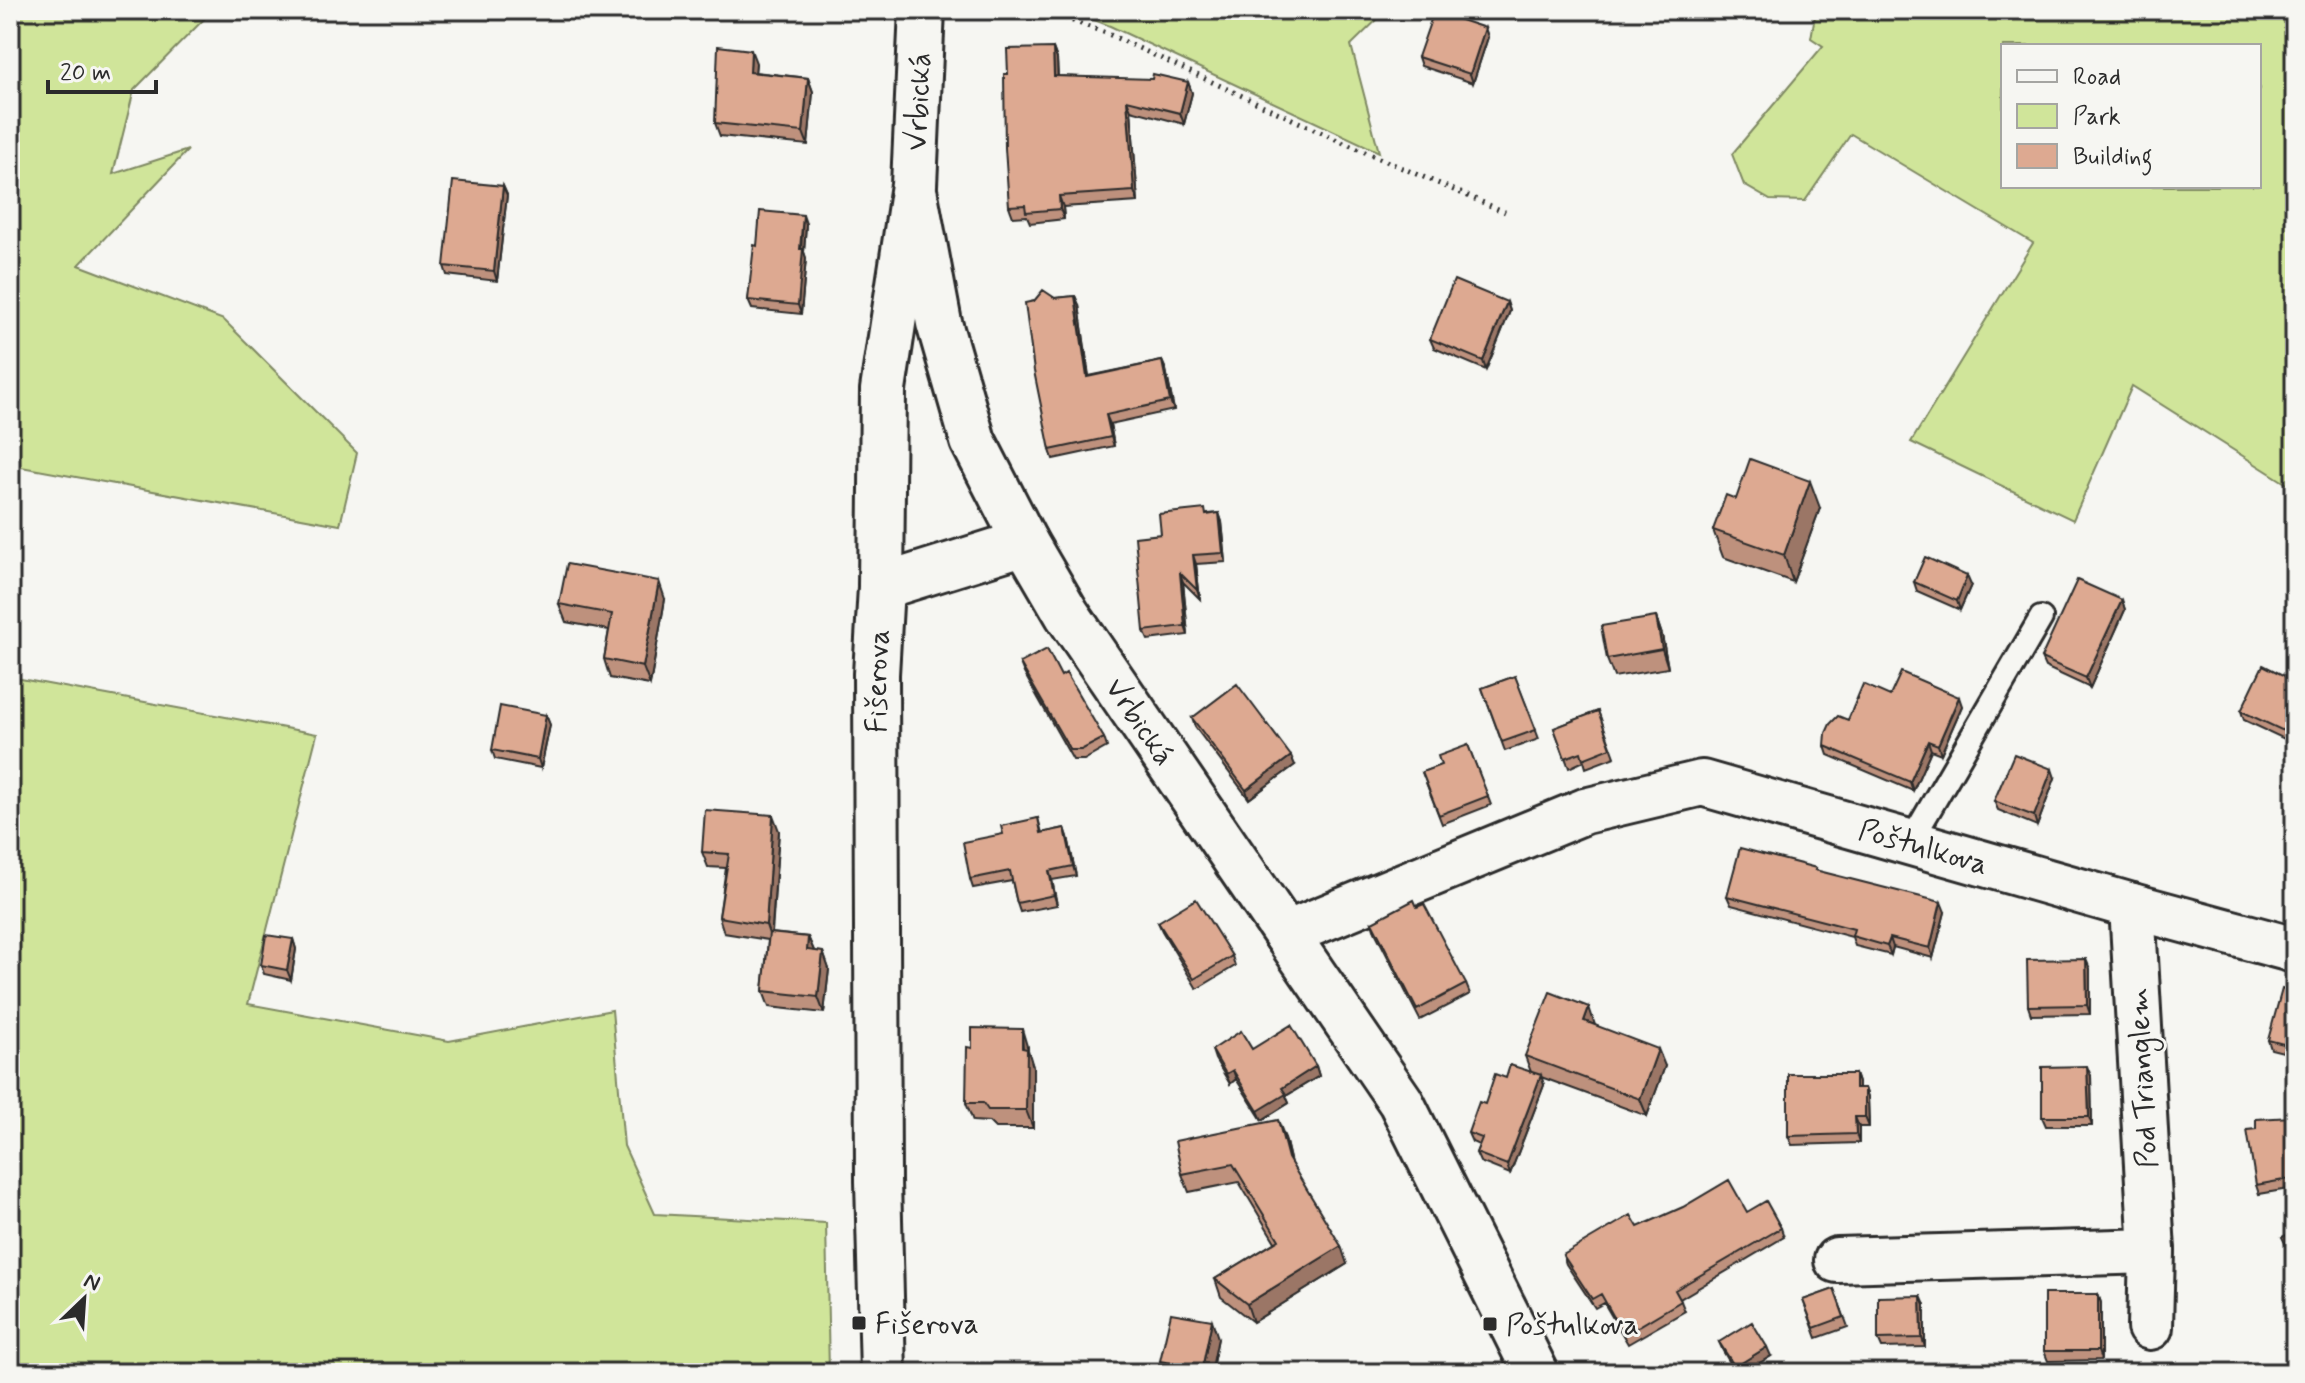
<svg xmlns="http://www.w3.org/2000/svg" width="2305" height="1383" viewBox="0 0 2305 1383" font-family="Mynerve,sans-serif">
  <style>
    .green { fill: #d0e59a; stroke: #7e8862; stroke-width: 2; fill-rule: evenodd }
    .lines { fill: none; stroke-linecap: round; stroke-linejoin: round }
    .lane-casing { stroke: #2b2b2b; stroke-width: 28 }
    .street-casing { stroke: #2b2b2b; stroke-width: 50 }
    .secondary-casing { stroke: #2b2b2b; stroke-width: 50 }
    .path { stroke: #2b2b2b; stroke-width: 5; stroke-dasharray: 2 6; stroke-linecap: butt }
    .lane { stroke: #f6f6f2; stroke-width: 22 }
    .street { stroke: #f6f6f2; stroke-width: 44 }
    .secondary { stroke: #f6f6f2; stroke-width: 44 }
    .wall { fill: #be917d; stroke: #2b2b2b; stroke-width: 2 }
    .shaded-wall { fill: #9b7666; stroke: #2b2b2b; stroke-width: 2 }
    .building { fill: #dda991; stroke: #2b2b2b; stroke-width: 2 }
    .poi-dot { fill: #2b2b2b; stroke: #f6f6f2; stroke-width: 3 }
    .labels { text-anchor: middle; stroke-width: 6; stroke-linejoin: round; paint-order: stroke }
    .street-label { font-size: 30px; fill: #2b2b2b; stroke: #f6f6f2 }
    .poi-label { font-size: 30px; fill: #2b2b2b; stroke: #f6f6f2; text-anchor: start }
  </style>
  <rect width="100%" height="100%" fill="#f6f6f2"/>
  <filter id="ink" filterUnits="userSpaceOnUse"><feTurbulence type="fractalNoise" baseFrequency=".0125" numOctaves="2"/><feDisplacementMap in="SourceGraphic" scale="16" xChannelSelector="R" yChannelSelector="G"/><feConvolveMatrix kernelMatrix="1 2 1 2 8 2 1 2 1" color-interpolation-filters="sRGB"/></filter>
  <g filter="url(#ink)">
    <path class="green" d="M10,10H213L134,90L113,174L188,150L79,265L224,320L357,453L340,525L10,465Z
      M1068,10H1387L1351,45L1379,152L1110,26Z
      M1816,10H2295V489L2132,386L2073,520L1911,442L2033,243L1851,134L1805,201L1770,200L1744,185L1732,154L1823,46L1811,38ZM2003,46H2259V186H2003Z
      M10,677L317,734L248,1004L449,1041L612,1010L624,1146L655,1214L826,1223L829,1373H10Z"/>
    <g class="lines">
      <g class="lane-casing">
        <path id="lane" d="M1911,841L2041,618"/>
      </g>
      <g class="street-casing">
        <g id="street">
          <path id="s1" d="M915,195L939,323L973,441L1025,542L1067,614L1401,1102L1536,1373"/>
          <path d="M881,587L1025,542"/>
          <path id="s2" d="M1286,934L1585,811L1702,783L2132,906L2295,950"/>
          <path d="M1837,1260L2152,1251L2132,906"/>
          <path d="M2150,1327L2152,1251"/>
        </g>
      </g>
      <g class="secondary-casing">
        <g id="secondary">
          <path id="s3" d="M883,1373L878,1181L876,674L881,587L883,390L914,185L922,10"/>
        </g>
      </g>
      <path class="path" d="M1042,10L1106,33L1344,143L1505,212"/>
      <use href="#lane" class="lane"/>
      <use href="#street" class="street"/>
      <use href="#secondary" class="secondary"/>
    </g>
    <path class="wall" d="M1485,28L1488,37L1473,83L1421,66L1418,57Z
      M1053,48L1057,59L1058,76L1188,82L1192,93L1184,124L1131,110L1138,202L1063,207L1064,219L1030,223L1027,216L1013,217L1009,206L1008,74Z
      M756,63L755,72L808,78L813,92L808,145L720,136L715,123Z
      M503,186L507,195L497,281L447,275L444,266Z
      M806,224L804,252L806,258L801,314L752,309L748,300L757,246Z
      M1075,296L1079,305L1089,376L1162,361L1166,370L1174,410L1110,424L1114,446L1053,459L1050,450L1055,298Z
      M1507,302L1510,311L1486,370L1434,348L1430,339Z
      M1736,499L1820,508L1793,582L1723,557L1713,530Z
      M1219,513L1222,522L1226,562L1196,564L1200,599L1183,582L1188,635L1148,640L1144,631L1161,534L1208,514Z
      M1914,582L1971,585L1960,610L1917,591Z
      M665,599L650,685L610,678L604,659L609,630L566,622L559,604Z
      M2122,600L2125,610L2090,688L2045,667L2041,658Z
      M1656,617L1662,635L1668,668L1614,677L1607,659Z
      M1020,663L1061,676L1104,738L1107,747L1084,760H1073L1024,673Z
      M1515,676L1539,739L1505,751L1482,688Z
      M2295,681V739L2293,743L2244,720L2241,711Z
      M1890,696L1962,706L1941,754L1931,750L1913,791L1828,755L1825,746L1848,720Z
      M1598,711L1615,757L1586,768L1584,761L1569,768L1554,728Z
      M546,715L550,725L541,768L495,759L492,750Z
      M1192,718L1295,765L1249,799L1195,727Z
      M1468,745L1491,805L1442,824L1422,772L1441,765Z
      M2055,778L2037,826L1998,810L1994,801Z
      M1038,818L1042,833L1065,828L1068,837L1076,876L1052,880L1057,905L1020,912L1017,903L1012,881L973,888L970,879L1003,834Z
      M779,831L772,933L808,937L814,951L823,952L829,969L824,1013L769,1007L763,991L768,940L724,933L719,917L726,868L708,867L702,852Z
      M1816,868V871L1945,912L1933,958L1893,947L1891,955L1855,946L1852,937L1731,905L1727,896Z
      M1158,922L1232,956L1235,966L1197,989L1162,931Z
      M1372,922L1466,984L1470,994L1420,1020L1375,932Z
      M293,939L296,949L291,980L264,974L261,965Z
      M2090,969V1014L2031,1015L2028,1006Z
      M2295,993V1055L2271,1049L2268,1040Z
      M1595,1025L1665,1066L1647,1116L1541,1077L1544,1085L1510,1174L1480,1162L1476,1153L1479,1145L1472,1142L1468,1133L1506,1078L1531,1072L1525,1056Z
      M1028,1047V1053L1033,1067V1128H995L989,1122L973,1121L966,1103Z
      M1252,1049L1316,1066L1319,1076L1286,1096L1289,1103L1262,1120L1236,1079L1230,1084L1215,1059L1212,1050Z
      M1855,1074L1858,1083V1088H1865L1868,1097L1869,1127H1859V1143L1792,1145L1788,1136Z
      M2091,1076L2092,1126H2046L2042,1117Z
      M2295,1124V1188L2259,1194L2256,1185Z
      M1285,1138L1291,1164L1347,1264L1253,1322L1221,1297L1215,1279L1275,1242L1239,1182L1189,1192L1182,1174Z
      M1747,1212L1781,1228L1784,1237L1680,1299L1685,1311L1628,1344L1604,1303L1595,1308L1566,1264L1563,1255L1638,1227Z
      M1834,1289L1848,1327L1817,1338L1803,1300Z
      M2098,1294L2101,1303V1360L2048,1361L2044,1351Z
      M1925,1305V1347L1882,1348L1878,1339Z
      M1218,1338L1211,1373H1164L1160,1361Z
      M1719,1342L1771,1356L1743,1373H1736L1723,1351Z"/>
    <path class="shaded-wall" d="M1485,28L1488,37L1473,83L1470,74Z
      M1053,48L1057,59L1058,87L1054,76Z
      M751,50L756,63L754,85L750,72Z
      M808,78L813,92L808,145L803,132Z
      M1188,82L1192,93L1184,124L1180,113Z
      M1127,100L1131,110L1138,202L1134,191Z
      M503,186L507,195L497,281L494,271Z
      M1059,196L1063,207L1064,219L1060,209Z
      M803,215L806,224L804,252L806,258L801,314L798,305Z
      M1075,296L1079,305L1090,386L1087,377Z
      M1507,302L1510,311L1486,370L1483,361Z
      M1162,361L1166,370L1174,410L1170,401Z
      M1106,415L1110,424L1114,446L1111,437Z
      M1810,481L1820,508L1793,582L1784,555Z
      M1219,513L1222,522L1226,562L1223,553Z
      M1193,555L1196,564L1200,599L1197,590Z
      M1180,573L1183,582L1188,635L1185,626Z
      M1967,576L1971,585L1960,610L1957,601Z
      M659,581L665,599L650,685L643,667Z
      M2122,600L2125,610L2090,688L2086,678Z
      M1656,617L1662,635L1668,668L1662,649Z
      M1959,697L1962,706L1941,754L1938,745Z
      M546,715L550,725L541,768L538,759Z
      M2295,723V739L2293,743L2290,734Z
      M1928,741L1931,750L1913,791L1910,782Z
      M1291,756L1295,765L1249,799L1246,790Z
      M2052,769L2055,778L2037,826L2034,816Z
      M773,815L779,831L771,940L766,925Z
      M1065,828L1068,837L1076,876L1073,866Z
      M1049,871L1052,880L1057,905L1054,895Z
      M1941,902L1945,912L1933,958L1930,948Z
      M808,937L815,953L807,950Z
      M1890,938L1893,947L1891,955L1887,946Z
      M293,939L296,949L291,980L287,970Z
      M823,952L829,969L824,1013L818,997Z
      M2086,959L2090,969V1014L2087,1005Z
      M1589,1007L1595,1025L1584,1021Z
      M1022,1029L1033,1067V1128L1026,1110Z
      M1658,1049L1665,1066L1647,1116L1640,1099Z
      M1316,1066L1319,1076L1286,1096L1289,1103L1262,1120L1258,1111L1282,1088Z
      M2087,1066L2091,1076L2092,1126L2089,1117Z
      M1233,1070L1236,1079L1230,1084L1226,1074Z
      M1855,1074L1858,1083V1097L1855,1088Z
      M1541,1075L1544,1085L1510,1174L1507,1165Z
      M1865,1088L1868,1097L1869,1127L1865,1117Z
      M1855,1117L1859,1127V1143L1856,1134Z
      M1278,1120L1285,1138L1294,1176L1288,1158Z
      M1341,1246L1347,1264L1253,1322L1247,1304Z
      M2098,1294L2101,1303V1360L2098,1351Z
      M1921,1296L1925,1305V1347L1922,1338Z
      M1212,1320L1218,1338L1211,1373H1203L1202,1369Z
      M1767,1347L1771,1356L1743,1373H1737L1735,1367Z"/>
    <path class="building" d="M1434,11L1485,28L1470,74L1418,57Z
      M718,46L751,50L750,72L808,78L803,132L715,123Z
      M1053,48L1054,76L1152,79L1153,74L1188,82L1180,113L1127,100L1134,191L1059,196L1060,209L1026,212L1025,205L1009,206L1005,148L1004,74H1008L1007,49Z
      M453,181L503,186L494,271L444,266Z
      M760,211L803,215L800,249H803L798,305L748,300L754,245L757,246Z
      M1454,280L1507,302L1483,361L1430,339Z
      M1043,290L1055,298L1075,296L1087,377L1162,361L1170,401L1106,415L1111,437L1050,450L1034,371L1025,303L1034,301Z
      M1750,459L1810,481L1784,555L1713,530L1726,495L1736,499Z
      M1205,509L1206,515L1219,513L1223,553L1193,555L1197,590L1180,573L1185,626L1144,631L1135,537L1161,534L1159,514Z
      M1925,557L1967,576L1957,601L1914,582Z
      M567,564L659,581L643,667L604,659L612,614L559,604Z
      M2077,580L2122,600L2086,678L2041,658Z
      M1656,617L1662,649L1607,659L1601,626Z
      M1047,649L1061,676L1066,673L1104,738L1081,750H1070L1020,663Z
      M2263,665L2295,681V723L2290,734L2241,711Z
      M1901,672L1959,697L1938,745L1928,741L1910,782L1825,746L1826,733L1830,724L1838,716L1848,720L1863,684L1890,696Z
      M1515,676L1536,730L1502,742L1482,688Z
      M1237,684L1291,756L1246,790L1192,718Z
      M500,706L546,715L538,759L492,750Z
      M1598,711L1611,748L1583,759L1581,752L1565,758L1554,728Z
      M1468,745L1488,796L1439,815L1422,772L1441,765L1438,756Z
      M2014,754L2052,769L2034,816L1994,801Z
      M705,810L773,815L766,925L719,917L729,854L702,852Z
      M1038,818L1041,833L1065,828L1073,866L1049,871L1054,895L1017,903L1010,871L970,879L963,842L1003,834L1001,826Z
      M1740,848L1816,868L1815,870L1941,902L1930,948L1890,938L1887,946L1852,936L1854,929L1727,896Z
      M1196,899L1232,956L1194,979L1158,922Z
      M1414,900L1417,907L1424,904L1466,984L1417,1010L1372,922Z
      M769,933L808,937L807,950L823,952L818,997L763,991Z
      M266,935L293,939L287,970L261,965Z
      M2086,959L2087,1005L2028,1006L2027,960Z
      M2282,989L2295,993V1047L2268,1040Z
      M1550,992L1589,1007L1584,1021L1658,1049L1640,1099L1525,1056Z
      M1291,1025L1316,1066L1282,1088L1286,1094L1258,1111L1233,1070L1226,1074L1212,1050L1241,1031L1252,1049Z
      M972,1028L1022,1029V1048L1027,1049L1026,1110H988L983,1103H966L967,1047L972,1048Z
      M1510,1065L1541,1075L1507,1165L1476,1153L1482,1138L1468,1133L1479,1102L1485,1104L1495,1074L1506,1078Z
      M2087,1066L2089,1117H2042V1067Z
      M1788,1074H1855V1088H1865V1117H1855L1856,1134L1788,1136Z
      M2292,1117L2295,1132V1178L2256,1185L2247,1130L2256,1129V1119Z
      M1278,1120L1288,1158L1341,1246L1247,1304L1215,1279L1279,1240L1233,1164L1182,1174L1175,1141Z
      M1729,1180L1747,1212L1766,1201L1781,1228L1675,1290L1681,1301L1624,1335L1601,1294L1592,1299L1563,1255L1631,1215L1638,1227L1683,1207Z
      M2295,1231V1262L2282,1237Z
      M1834,1289L1844,1317L1814,1328L1803,1300Z
      M2044,1294H2098V1351H2044Z
      M1921,1296L1922,1338L1878,1339V1297Z
      M1171,1313L1212,1320L1202,1369L1160,1361Z
      M1752,1322L1767,1347L1735,1367L1719,1342Z"/>
  </g>
  <g class="poi-dot">
    <rect x="851" y="1315" width="16" height="16" rx="4"/>
    <rect x="1482" y="1316" width="16" height="16" rx="4"/>
  </g>
  <g class="labels">
    <g class="street-label">
      <text dy="10" stroke="none"><textPath href="#s3" startOffset="1274">Vrbická</textPath></text>
      <text dy="10" stroke="none"><textPath href="#s3" startOffset="692">Fišerova</textPath></text>
      <text dy="10" stroke="none"><textPath href="#s1" startOffset="580">Vrbická</textPath></text>
      <text dy="10" stroke="none"><textPath href="#s2" startOffset="674">Poštulkova</textPath></text>
      <text transform="translate(2142 1078) rotate(-93)" y="10">Pod Trianglem</text>
    </g>
    <g class="poi-label">
      <text x="875" y="1333">Fišerova</text>
      <text x="1506" y="1334">Poštulkova</text>
    </g>
  </g>
  <rect width="2305" height="1383" fill="none" stroke="#f6f6f2" stroke-width="40"/>
  <rect x="20" y="20" width="2265" height="1343" fill="none" stroke="#2b2b2b" stroke-width="3" filter="url(#ink)"/>
  <rect x="2001" y="44" width="260" height="144" fill="#f6f6f2" stroke="#a5a5a2" stroke-width="2"/>
  <rect x="2017" y="70" width="40" height="12" fill="#f6f6f2" stroke="#a5a5a2" stroke-width="2"/>
  <text x="2073" y="84" font-size="24" fill="#2b2b2b">Road</text>
  <rect x="2017" y="104" width="40" height="24" fill="#d0e59a" stroke="#a5a5a2" stroke-width="2"/>
  <text x="2073" y="124" font-size="24" fill="#2b2b2b">Park</text>
  <rect x="2017" y="144" width="40" height="24" fill="#dda991" stroke="#a5a5a2" stroke-width="2"/>
  <text x="2073" y="164" font-size="24" fill="#2b2b2b">Building</text>
  <g transform="translate(84 1299) rotate(25)" stroke="#f6f6f2" stroke-width="6" paint-order="stroke">
  <path d="M0-6L14 30L0 20L-14 30Z" fill="#2b2b2b"/>
  <text y="-12" font-size="22" font-weight="bold" text-anchor="middle" fill="#2b2b2b">N</text>
  </g>
  <path d="M48 80v12h108v-12" fill="none" stroke="#2b2b2b" stroke-width="4"/>
  <text x="60" y="80" font-size="24" fill="#2b2b2b" stroke="#f6f6f2" stroke-width="6" paint-order="stroke">20 m</text>
</svg>
